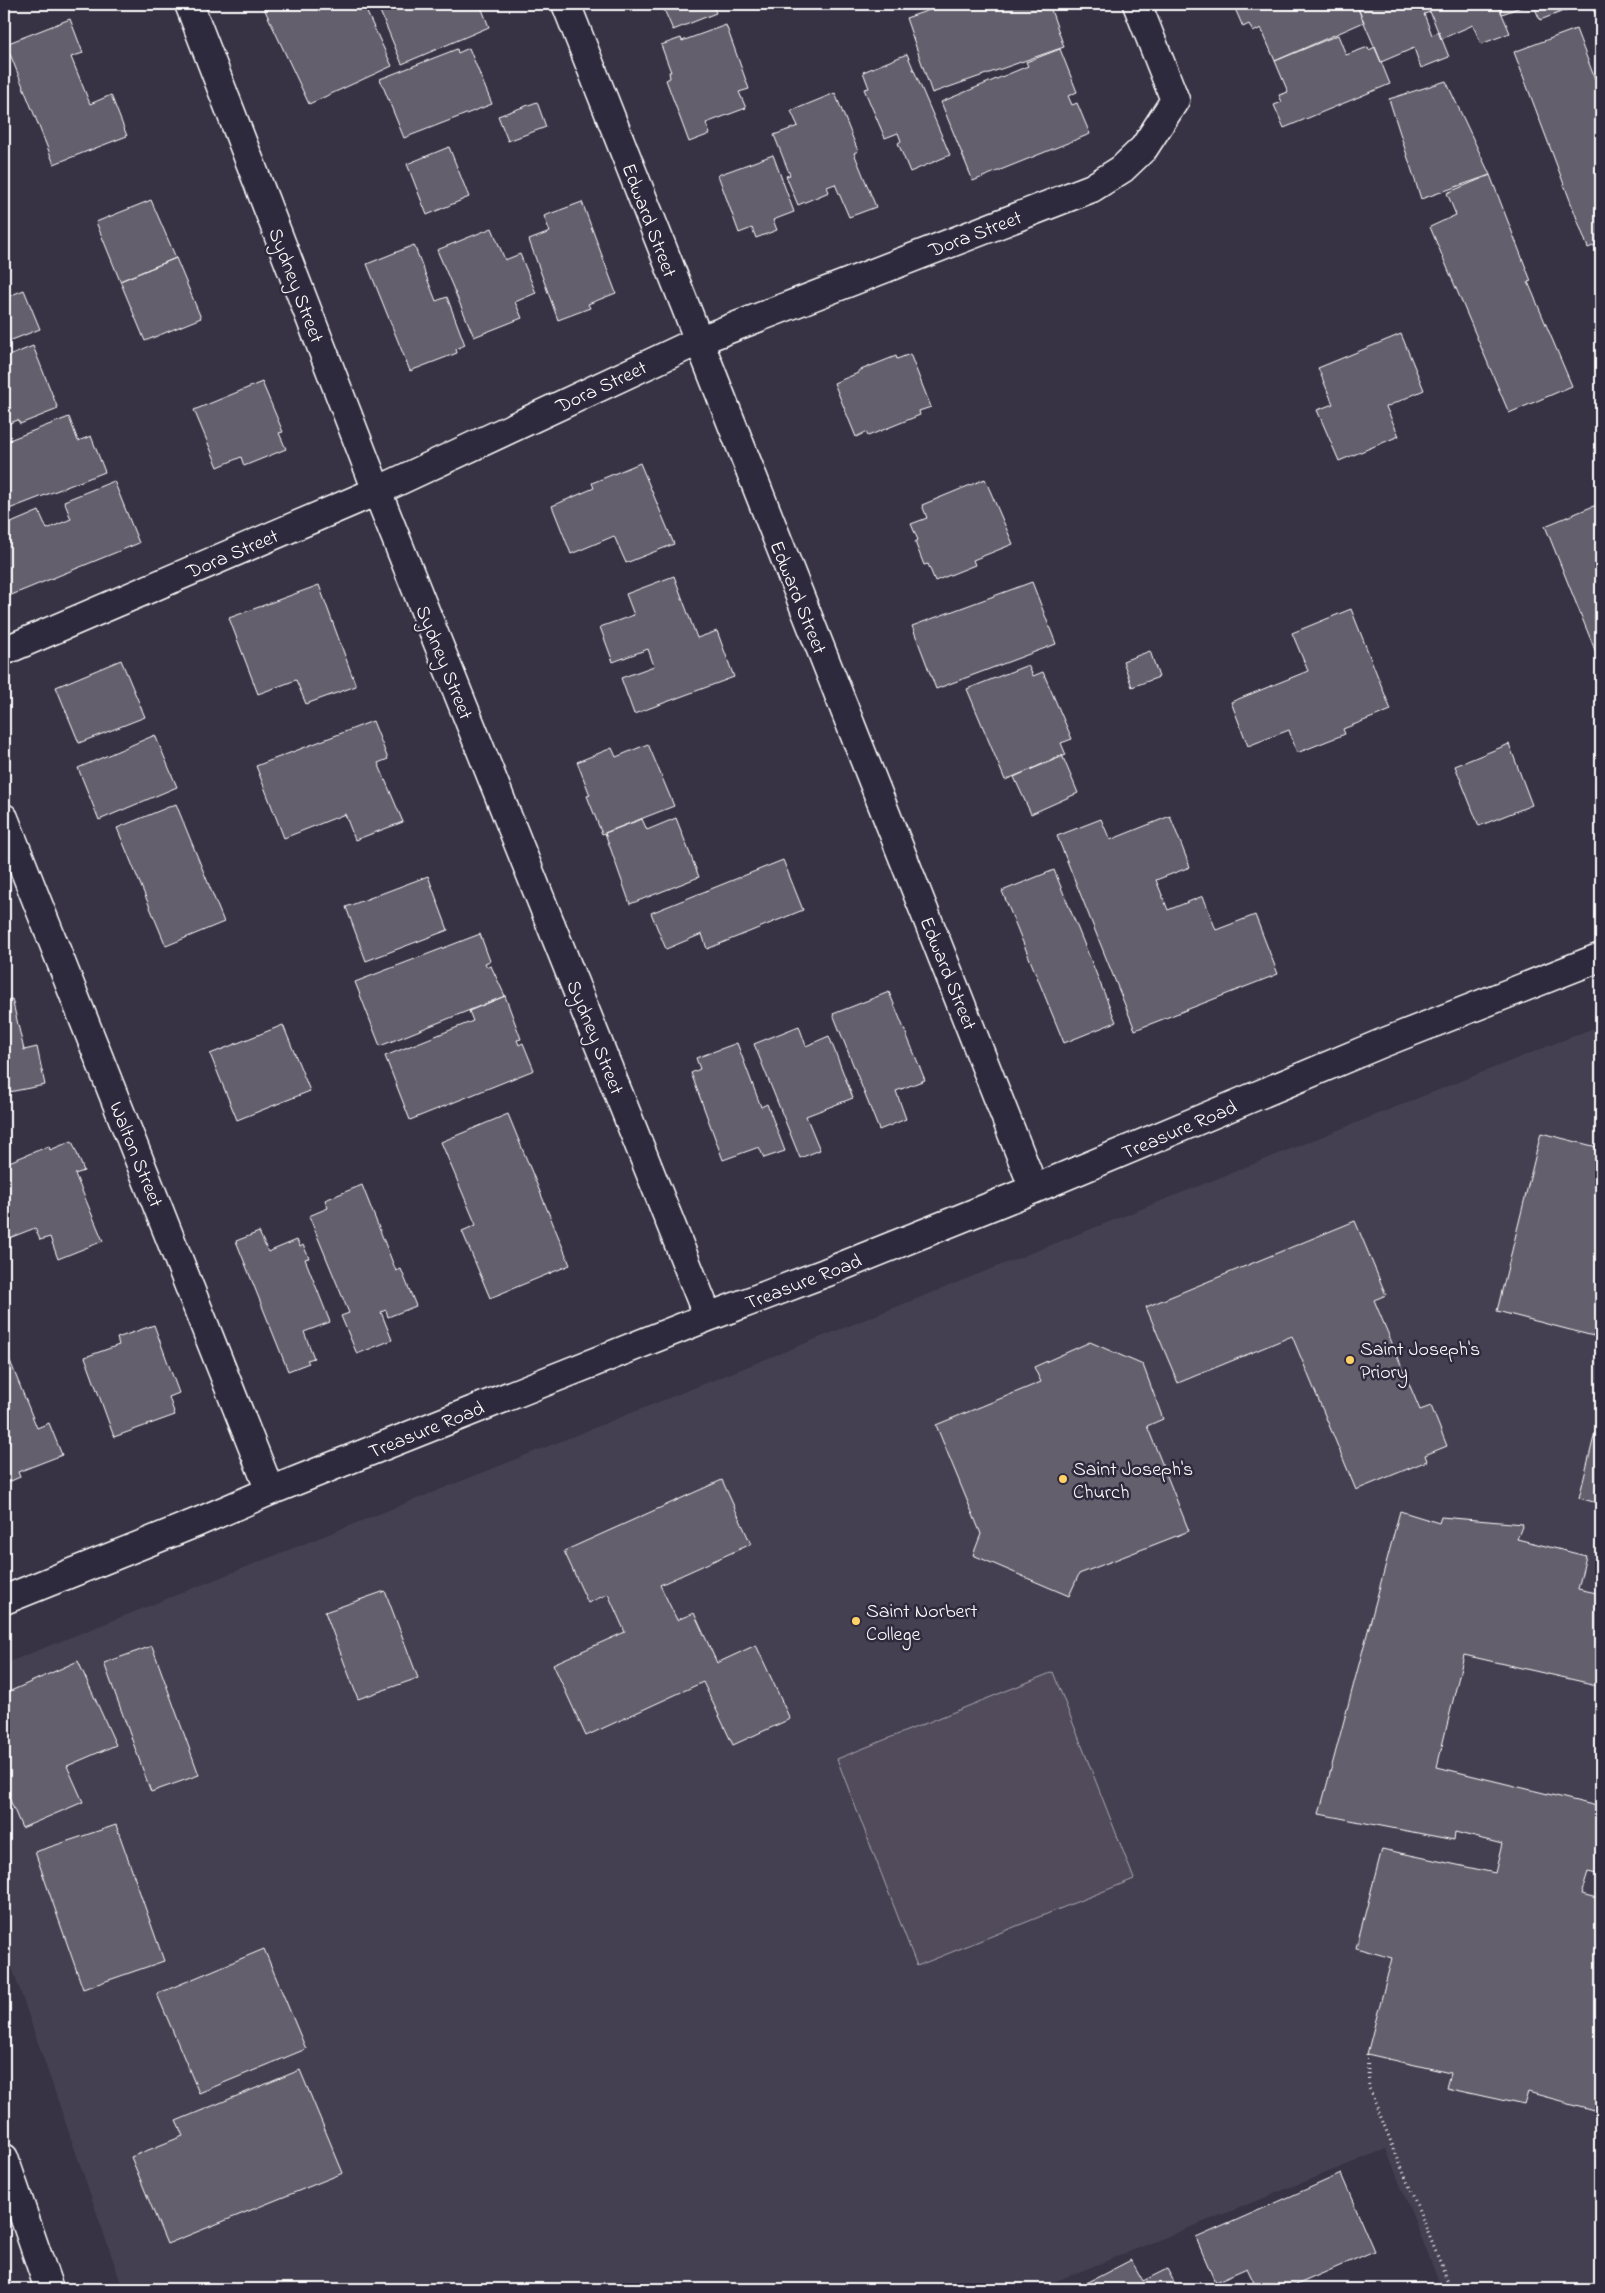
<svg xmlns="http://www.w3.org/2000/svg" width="1605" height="2293" viewBox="0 0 1605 2293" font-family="'Indie Flower',sans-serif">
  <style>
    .built { fill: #444051 }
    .green { fill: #514c5c; stroke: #a8a6ae }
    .building { fill: #635f6d; stroke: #fff }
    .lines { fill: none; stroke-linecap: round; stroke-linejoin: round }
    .minor-casing { stroke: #fff; stroke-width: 31 }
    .path { stroke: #fff; stroke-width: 3; stroke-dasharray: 1 4; stroke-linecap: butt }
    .minor { stroke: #2f2a3d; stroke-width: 28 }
    .poi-dot { fill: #ffd166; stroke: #2f2a3d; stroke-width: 2 }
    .labels { text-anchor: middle; stroke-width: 5; stroke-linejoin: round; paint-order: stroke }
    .street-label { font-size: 20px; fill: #fff; stroke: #2f2a3d }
    .poi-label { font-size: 20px; fill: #fff; stroke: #2f2a3d; text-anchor: start }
  </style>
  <rect width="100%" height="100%" fill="#373345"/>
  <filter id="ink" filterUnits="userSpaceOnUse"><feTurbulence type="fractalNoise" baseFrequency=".02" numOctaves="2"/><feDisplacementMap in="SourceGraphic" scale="10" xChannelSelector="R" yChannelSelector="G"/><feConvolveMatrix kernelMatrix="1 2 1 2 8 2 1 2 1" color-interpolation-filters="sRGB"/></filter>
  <g filter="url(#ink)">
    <path class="built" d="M1601,1025V2289H1442L1386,2149L1036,2289H123L4,1944V1664Z"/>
    <path class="green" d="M1053,1672L1134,1879L917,1966L837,1759Z"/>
    <path class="building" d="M262,4H363L392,66L309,104Z
      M377,4H480L489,27L402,64Z
      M656,4H715L713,5L716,13L673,30L663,7L658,8Z
      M947,4H1049L1064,47L932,93L906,18Z
      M1233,4H1356L1364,22L1275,61L1261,28L1253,32L1249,24L1243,27Z
      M1356,4H1427L1430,12L1424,14L1432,35L1439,32L1449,57L1421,68L1414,48L1381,62Z
      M1427,4H1491L1493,9L1499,7L1510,33L1481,44L1473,25L1441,39Z
      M1498,4H1529L1502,14Z
      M1533,4H1567L1569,9L1540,20Z
      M1591,4H1601V16L1597,18Z
      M70,19L83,53L71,57L90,104L111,95L127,136L54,164L6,44Z
      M726,25L749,89L739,92L746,108L706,123L710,134L689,142L666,80L670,78L669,72H671L661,45L681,38L682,41Z
      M1576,29L1601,95V243L1588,248L1514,52Z
      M1338,35L1346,55L1368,47L1369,50L1375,47L1390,84L1284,128L1274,105L1282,102L1279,95L1288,92L1275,61Z
      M469,48L492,104L404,138L380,79L457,49L458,53Z
      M1060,49L1077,92L1068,96L1072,105L1077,103L1090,134L973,181L941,102L1028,66L1026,62Z
      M907,54L950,155L910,172L898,143L901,141L898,133L885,138L864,89L869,88L863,72Z
      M1446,81L1490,175L1421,199L1389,99Z
      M835,93L858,151L854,153L876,207L849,217L835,184L827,187L829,192L798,205L786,176L790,175L774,135L798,126L791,111Z
      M537,102L546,127L508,141L498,116Z
      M449,147L469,197L427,215L407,164Z
      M773,155L794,212L773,220L777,230L756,238L752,228L739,233L718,175Z
      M1490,175L1531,281L1528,282L1572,386L1509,413L1430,227L1456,215L1447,193Z
      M151,200L176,258L120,281L96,222Z
      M582,202L616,293L588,304L590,308L558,320L529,240L550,232L544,216Z
      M492,228L505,260L520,254L536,293L515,302L522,318L474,337L437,250Z
      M414,245L436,301L447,297L465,345L456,349L457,353L410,371L367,264Z
      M176,258L201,318L145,341L120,281Z
      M24,290L40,329L4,343V298Z
      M1401,334L1424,390L1386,407L1399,436L1339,461L1317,410L1333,404L1318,368Z
      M33,346L58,409L20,424L18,420L4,425V358Z
      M910,354L931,407L919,411L920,415L868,436L866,432L856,437L834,383L858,373V371L896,356L897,359Z
      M262,382L283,432L279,433L286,449L244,466L241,457L218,467L194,410Z
      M69,417L78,441L91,436L105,472L4,511V442Z
      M640,463L674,544L626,563L614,536L571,554L552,506L594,488L592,483Z
      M985,479L1013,544L973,560L975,565L935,581L928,564L924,565L915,542L918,540L911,524L927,518L922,505Z
      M114,481L139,543L9,596L4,584V521L9,519L11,523L39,511L47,529L71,519L64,501Z
      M1601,503V665L1545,526Z
      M674,576L697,638L717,631L734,677L634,714L621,678L654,666L648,649L613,662L600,627L634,615L626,594Z
      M1032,582L1056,644L936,689L912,626Z
      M319,585L356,686L306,704L296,680L258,694L229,618Z
      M1351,609L1391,710L1343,729L1345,734L1297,753L1289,730L1248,746L1231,702L1308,671L1292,633Z
      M1150,651L1159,677L1132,687L1123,661Z
      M121,660L145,717L79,743L56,687Z
      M1028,665L1033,676L1043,672L1072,739L1061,743L1066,755L1005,780L967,689Z
      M373,721L388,759L378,763L403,822L355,840L345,814L284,838L256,766Z
      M155,735L177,787L99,820L78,768Z
      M648,744L674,806L602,834L587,796L590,795L577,762L612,748L616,757Z
      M1509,744L1532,805L1479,826L1455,766Z
      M1062,755L1078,793L1031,814L1014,777Z
      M176,804L224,922L166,946L117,828Z
      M1170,816L1190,867L1156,880L1168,910L1203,896L1216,930L1255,915L1278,974L1135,1030L1057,836L1101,819L1110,840Z
      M676,818L699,877L630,904L605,833L642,819L647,830Z
      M783,860L803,910L707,949L702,934L666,949L651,913Z
      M1054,870L1116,1022L1064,1043L1002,891Z
      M428,876L448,930L366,961L346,907Z
      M480,934L490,961L485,963L487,967L491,966L505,996L380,1046L355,982Z
      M889,992L925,1080L896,1091L906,1119L879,1130L833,1014Z
      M505,996L521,1039L517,1040L519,1045L523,1043L534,1070L410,1120L385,1056L473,1021L469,1011Z
      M12,999L24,1050L37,1047L45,1085L4,1093V1000Z
      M283,1025L310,1091L237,1120L210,1054Z
      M799,1026L806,1046L829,1036L853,1098L806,1116L820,1150L800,1158L754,1044Z
      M737,1043L761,1107L767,1104L785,1151L764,1158L759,1147L723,1160L691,1073L700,1069L696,1058Z
      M508,1114L570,1265L490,1298L462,1231L476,1225L441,1142Z
      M1541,1133L1601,1148V1338L1497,1311Z
      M72,1141L84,1171L75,1174L103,1241L58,1259L50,1237L40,1240L35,1228L4,1240V1164L49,1146L50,1150Z
      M362,1185L396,1271L401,1269L416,1306L388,1317L386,1310L381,1312L392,1340L357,1354L341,1316L349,1313L309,1216L328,1208L325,1200Z
      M1355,1221L1386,1295L1374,1300L1420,1410L1431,1406L1447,1446L1425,1455L1427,1461L1356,1490L1292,1336L1178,1383L1146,1307Z
      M259,1232L268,1252L297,1240L300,1247L303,1245L309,1258L305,1259L330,1322L304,1332L314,1358L307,1360L309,1363L288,1371L236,1241Z
      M154,1325L179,1393L169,1397L175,1415L114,1437L85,1357L119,1345L117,1338Z
      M1090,1342L1143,1365L1163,1419L1147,1426L1189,1531L1079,1574L1069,1596L973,1555L981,1534L936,1425L1041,1382L1034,1367Z
      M8,1356L37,1428L49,1423L62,1455L18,1472L20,1477L4,1484V1357Z
      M1601,1408V1504L1579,1498Z
      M722,1480L751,1544L660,1585L677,1620L694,1613L717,1663L756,1645L790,1719L733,1745L703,1682L586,1736L553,1664L625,1632L608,1594L588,1603L564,1551Z
      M1400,1511L1439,1523L1441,1517L1523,1524L1517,1539L1586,1556L1578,1589L1601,1594V1686L1464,1655L1437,1767L1601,1807V1875L1588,1872L1581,1894L1601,1899V2112L1528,2092L1524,2105L1446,2088L1450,2073L1367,2054L1392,1958L1356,1948L1382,1849L1495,1873L1502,1844L1455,1832L1454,1840L1319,1814Z
      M385,1591L418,1678L358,1699L325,1612Z
      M152,1646L199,1775L151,1792L104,1663Z
      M78,1661L116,1745L67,1766L83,1802L22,1828L4,1786V1694Z
      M116,1825L164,1961L83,1989L35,1852Z
      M264,1949L306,2049L199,2093L157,1994Z
      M300,2070L343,2173L167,2244L131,2157L183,2136L176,2121Z
      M1341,2174L1374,2251L1287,2289H1257L1247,2268L1215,2282L1196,2238Z
      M1131,2260L1143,2281L1167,2269L1178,2289H1075Z"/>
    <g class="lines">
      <g class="minor-casing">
        <path id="minor" d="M189,4L377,491L708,1317
          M566,4L1034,1189
          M4,651L377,491L698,341L1092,188L1122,169L1144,148L1175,100L1137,4
          M4,818L270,1491
          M4,1600L198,1522L270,1491L708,1317L825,1273L1034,1189L1380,1044L1601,957
          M4,2158L49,2289"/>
      </g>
      <path class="path" d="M1367,2054L1369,2088L1451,2289"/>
      <use href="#minor" class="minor"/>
    </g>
  </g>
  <g class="poi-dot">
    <circle cx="1350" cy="1360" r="5"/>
    <circle cx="1063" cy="1479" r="5"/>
    <circle cx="856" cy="1621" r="5"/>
  </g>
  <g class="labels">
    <g class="street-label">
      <text transform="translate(650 220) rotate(69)" y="7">Edward Street</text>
      <text transform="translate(975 233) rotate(-21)" y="7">Dora Street</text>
      <text transform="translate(297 285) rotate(69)" y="7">Sydney Street</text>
      <text transform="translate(601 386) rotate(-25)" y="7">Dora Street</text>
      <text transform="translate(232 553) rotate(-23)" y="7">Dora Street</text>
      <text transform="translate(799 597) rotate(68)" y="7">Edward Street</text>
      <text transform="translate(445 662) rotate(68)" y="7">Sydney Street</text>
      <text transform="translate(949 973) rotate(68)" y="7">Edward Street</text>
      <text transform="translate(596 1037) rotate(68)" y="7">Sydney Street</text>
      <text transform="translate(1179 1129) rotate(-23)" y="7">Treasure Road</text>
      <text transform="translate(137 1154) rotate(68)" y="7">Walton Street</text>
      <text transform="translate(803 1281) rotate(-21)" y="7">Treasure Road</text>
      <text transform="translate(426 1429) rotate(-22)" y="7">Treasure Road</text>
    </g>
    <g class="poi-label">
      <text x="1360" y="1355">Saint Joseph's<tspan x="1360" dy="23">Priory</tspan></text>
      <text x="1073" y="1475">Saint Joseph's<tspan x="1073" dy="23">Church</tspan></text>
      <text x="866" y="1617">Saint Norbert<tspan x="866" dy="23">College</tspan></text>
    </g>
  </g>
  <rect width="1605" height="2293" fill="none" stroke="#2f2a3d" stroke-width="20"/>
  <rect x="10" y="10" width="1585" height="2273" fill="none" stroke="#fff" stroke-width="2" filter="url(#ink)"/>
</svg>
